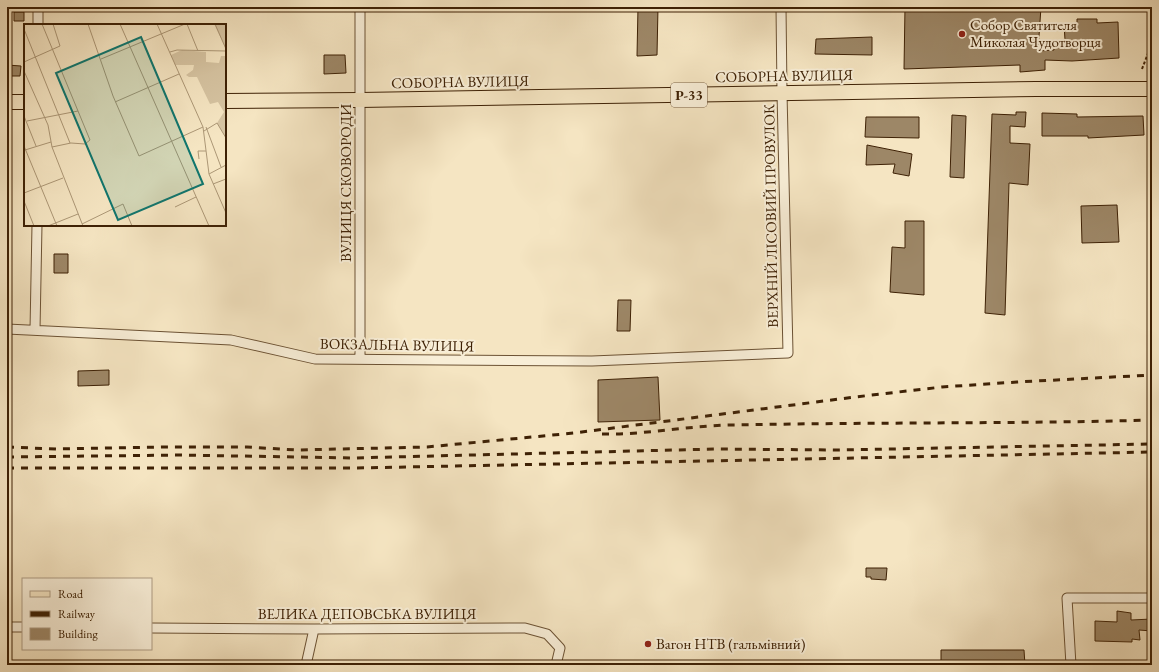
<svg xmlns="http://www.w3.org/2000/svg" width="1159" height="672" viewBox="0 0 1159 672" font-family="'EB Garamond',serif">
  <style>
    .building { fill: #9d8767; stroke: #3e2105 }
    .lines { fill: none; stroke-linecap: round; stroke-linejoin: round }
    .street-casing { stroke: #6c5234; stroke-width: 11 }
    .primary-casing { stroke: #3e2105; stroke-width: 16 }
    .path { stroke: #3e2105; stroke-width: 2; stroke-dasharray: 3 2; stroke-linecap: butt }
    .street { stroke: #f8eed7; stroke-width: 9 }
    .primary { stroke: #f5e5c2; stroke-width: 14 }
    .rail { stroke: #3e2105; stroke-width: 3; stroke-dasharray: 7 7; stroke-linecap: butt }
    .poi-dot { fill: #8f2418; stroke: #f8eed7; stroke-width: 1.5 }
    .labels { text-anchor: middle; stroke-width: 4; stroke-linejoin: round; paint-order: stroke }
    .shield { fill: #f8eed7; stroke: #765e44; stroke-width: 1 }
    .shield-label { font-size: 14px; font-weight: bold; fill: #3e2105 }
    .poi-label { font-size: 15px; fill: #3e2105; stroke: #f8eed7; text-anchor: start }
    .street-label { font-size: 15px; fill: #3e2105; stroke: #f8eed7 }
    .inset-road { fill: none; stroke: #ac9776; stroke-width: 1 }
    .view { fill: #0f766e; fill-opacity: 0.15; stroke: #0f766e; stroke-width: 2 }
    .inset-edge { fill: none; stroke: #3e2105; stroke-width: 2 }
  </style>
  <rect width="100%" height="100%" fill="#f5e5c2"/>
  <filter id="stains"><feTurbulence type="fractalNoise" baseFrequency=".005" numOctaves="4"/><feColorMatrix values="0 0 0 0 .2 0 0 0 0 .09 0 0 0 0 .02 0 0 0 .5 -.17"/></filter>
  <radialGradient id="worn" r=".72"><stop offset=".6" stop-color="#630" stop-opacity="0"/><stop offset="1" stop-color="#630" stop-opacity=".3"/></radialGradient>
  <path class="building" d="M638,7H658L657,55L637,56Z
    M905,7H1041L1038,51L1054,50V41L1065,40L1064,24H1077V19H1097V23L1118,22L1119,58L1072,61L1045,60V70L1020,72V65L904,69Z
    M14,12H24V21H14Z
    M872,37V55L815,54L816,39Z
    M324,55H345L346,73L324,74Z
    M7,65L21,66L20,76H7Z
    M1016,112H1026L1025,127L1010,126V143L1030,144L1028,185L1009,183L1005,315L985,313L992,114L1016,115Z
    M1042,113L1077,114V117L1143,116L1144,135L1088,138V136H1042Z
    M952,115L966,116L964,178L950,177Z
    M866,117H919V138L865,137Z
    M867,145L912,154L909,176L893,173L895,164L866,165Z
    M1117,205L1119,242L1082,243L1081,206Z
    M905,221H924V295L890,292L892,247L905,248Z
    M54,254H68V273H54Z
    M618,300H631L630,331H617Z
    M109,370V385L78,386V371Z
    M658,377L660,420L598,422V380Z
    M866,568H887L886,580L871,579V577H866Z
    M1117,611L1131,613V620L1152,619V631L1139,630L1140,640L1132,639V642L1095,641V621L1117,622Z
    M941,650H1024L1025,665H941Z"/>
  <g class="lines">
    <g class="street-casing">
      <path id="street" d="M38,7V25
        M7,329L231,340L315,359L592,361L788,353L782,93L781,7
        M35,330L37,225
        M360,359V7
        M7,627H23
        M151,628L314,629L525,628L547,634L560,648L556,665
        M306,665L314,629
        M1071,665L1067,598H1152"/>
    </g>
    <g class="primary-casing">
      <path id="primary" d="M225,101L360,100L1036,89H1152
        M7,102H25"/>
    </g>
    <path class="path" d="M1142,69L1152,43"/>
    <use href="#street" class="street"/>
    <use href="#primary" class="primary"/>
    <path class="rail" d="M602,434C647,435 691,425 735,425C874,422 1013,424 1152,420
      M7,447L56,449L161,447H247L296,450L427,447L574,433L855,397L942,387L1017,382L1152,375
      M7,457L181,455L352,458L715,449L837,450L1152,444
      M7,468H356L1152,452"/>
  </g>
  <g class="poi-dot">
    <circle cx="962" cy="34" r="4"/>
    <circle cx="648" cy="644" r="4"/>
  </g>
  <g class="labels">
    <rect class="shield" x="671" y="83" width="36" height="24" rx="3"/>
    <g class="shield-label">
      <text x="689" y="100">Р-33</text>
    </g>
    <g class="poi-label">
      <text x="970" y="30">Собор Святителя<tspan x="970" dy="17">Миколая Чудотворця</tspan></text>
      <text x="656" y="649">Вагон НТВ (гальмівний)</text>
    </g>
    <g class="street-label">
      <text transform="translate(784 76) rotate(-1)" y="5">СОБОРНА ВУЛИЦЯ</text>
      <text transform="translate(460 82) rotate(-1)" y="5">СОБОРНА ВУЛИЦЯ</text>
      <text transform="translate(346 183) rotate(-90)" y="5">ВУЛИЦЯ СКОВОРОДИ</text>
      <text transform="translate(771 216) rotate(-91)" y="5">ВЕРХНІЙ ЛІСОВИЙ ПРОВУЛОК</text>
      <text transform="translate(397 345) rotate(1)" y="5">ВОКЗАЛЬНА ВУЛИЦЯ</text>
      <text x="367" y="619">ВЕЛИКА ДЕПОВСЬКА ВУЛИЦЯ</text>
    </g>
  </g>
  <g transform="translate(24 24)">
    <rect width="202" height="202" fill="#f5e5c2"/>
    <path d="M190,0H202V25ZM158,26L182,28V38L195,39L197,32H202V114L193,99L200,88L194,78L186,80L173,53H165L162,51L169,46L170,41H151L147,31Z" fill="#d6c4a2"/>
    <path class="inset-road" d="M18,0L66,116L61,120L47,119L28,123M64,0L89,72L115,132L179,103M96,0L185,202M133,0L179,103L185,150L202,189M163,0L174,27M191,0L202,25M0,5L46,119M146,28L153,26L202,27M77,35L161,0M0,38L36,22L29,0M0,47L24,101L28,123L59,202M91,78L155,50M0,92L12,122M3,97L54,87M182,103L197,143M180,107L193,99L202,114M0,122L33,202M1,126L27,118M175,135L174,127H182M185,150L202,141M189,160L202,155M0,169L39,154M0,177L10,202M151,183L172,173M58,200L99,180L108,202M24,202L54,190"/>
    <path class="view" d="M117,13L179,160L94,196L32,49Z"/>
    <rect width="202" height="202" class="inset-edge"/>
  </g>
  <rect width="1159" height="672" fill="none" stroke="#f5e5c2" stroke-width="24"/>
  <rect x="8" y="8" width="1143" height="656" fill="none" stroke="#3e2105" stroke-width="2"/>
  <rect x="12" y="12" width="1135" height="648" fill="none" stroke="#3e2105"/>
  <rect x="22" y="578" width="130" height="72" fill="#f8eed7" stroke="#ae9c83"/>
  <rect x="30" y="591" width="20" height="6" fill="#f5e5c2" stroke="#ae9c83"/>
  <text x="58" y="598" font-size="12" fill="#3e2105">Road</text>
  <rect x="30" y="611" width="20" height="6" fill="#3e2105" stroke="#ae9c83"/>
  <text x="58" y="618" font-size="12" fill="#3e2105">Railway</text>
  <rect x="30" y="628" width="20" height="12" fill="#9d8767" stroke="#ae9c83"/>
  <text x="58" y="638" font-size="12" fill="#3e2105">Building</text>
  <rect width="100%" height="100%" filter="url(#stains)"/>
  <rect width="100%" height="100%" fill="url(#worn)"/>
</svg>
